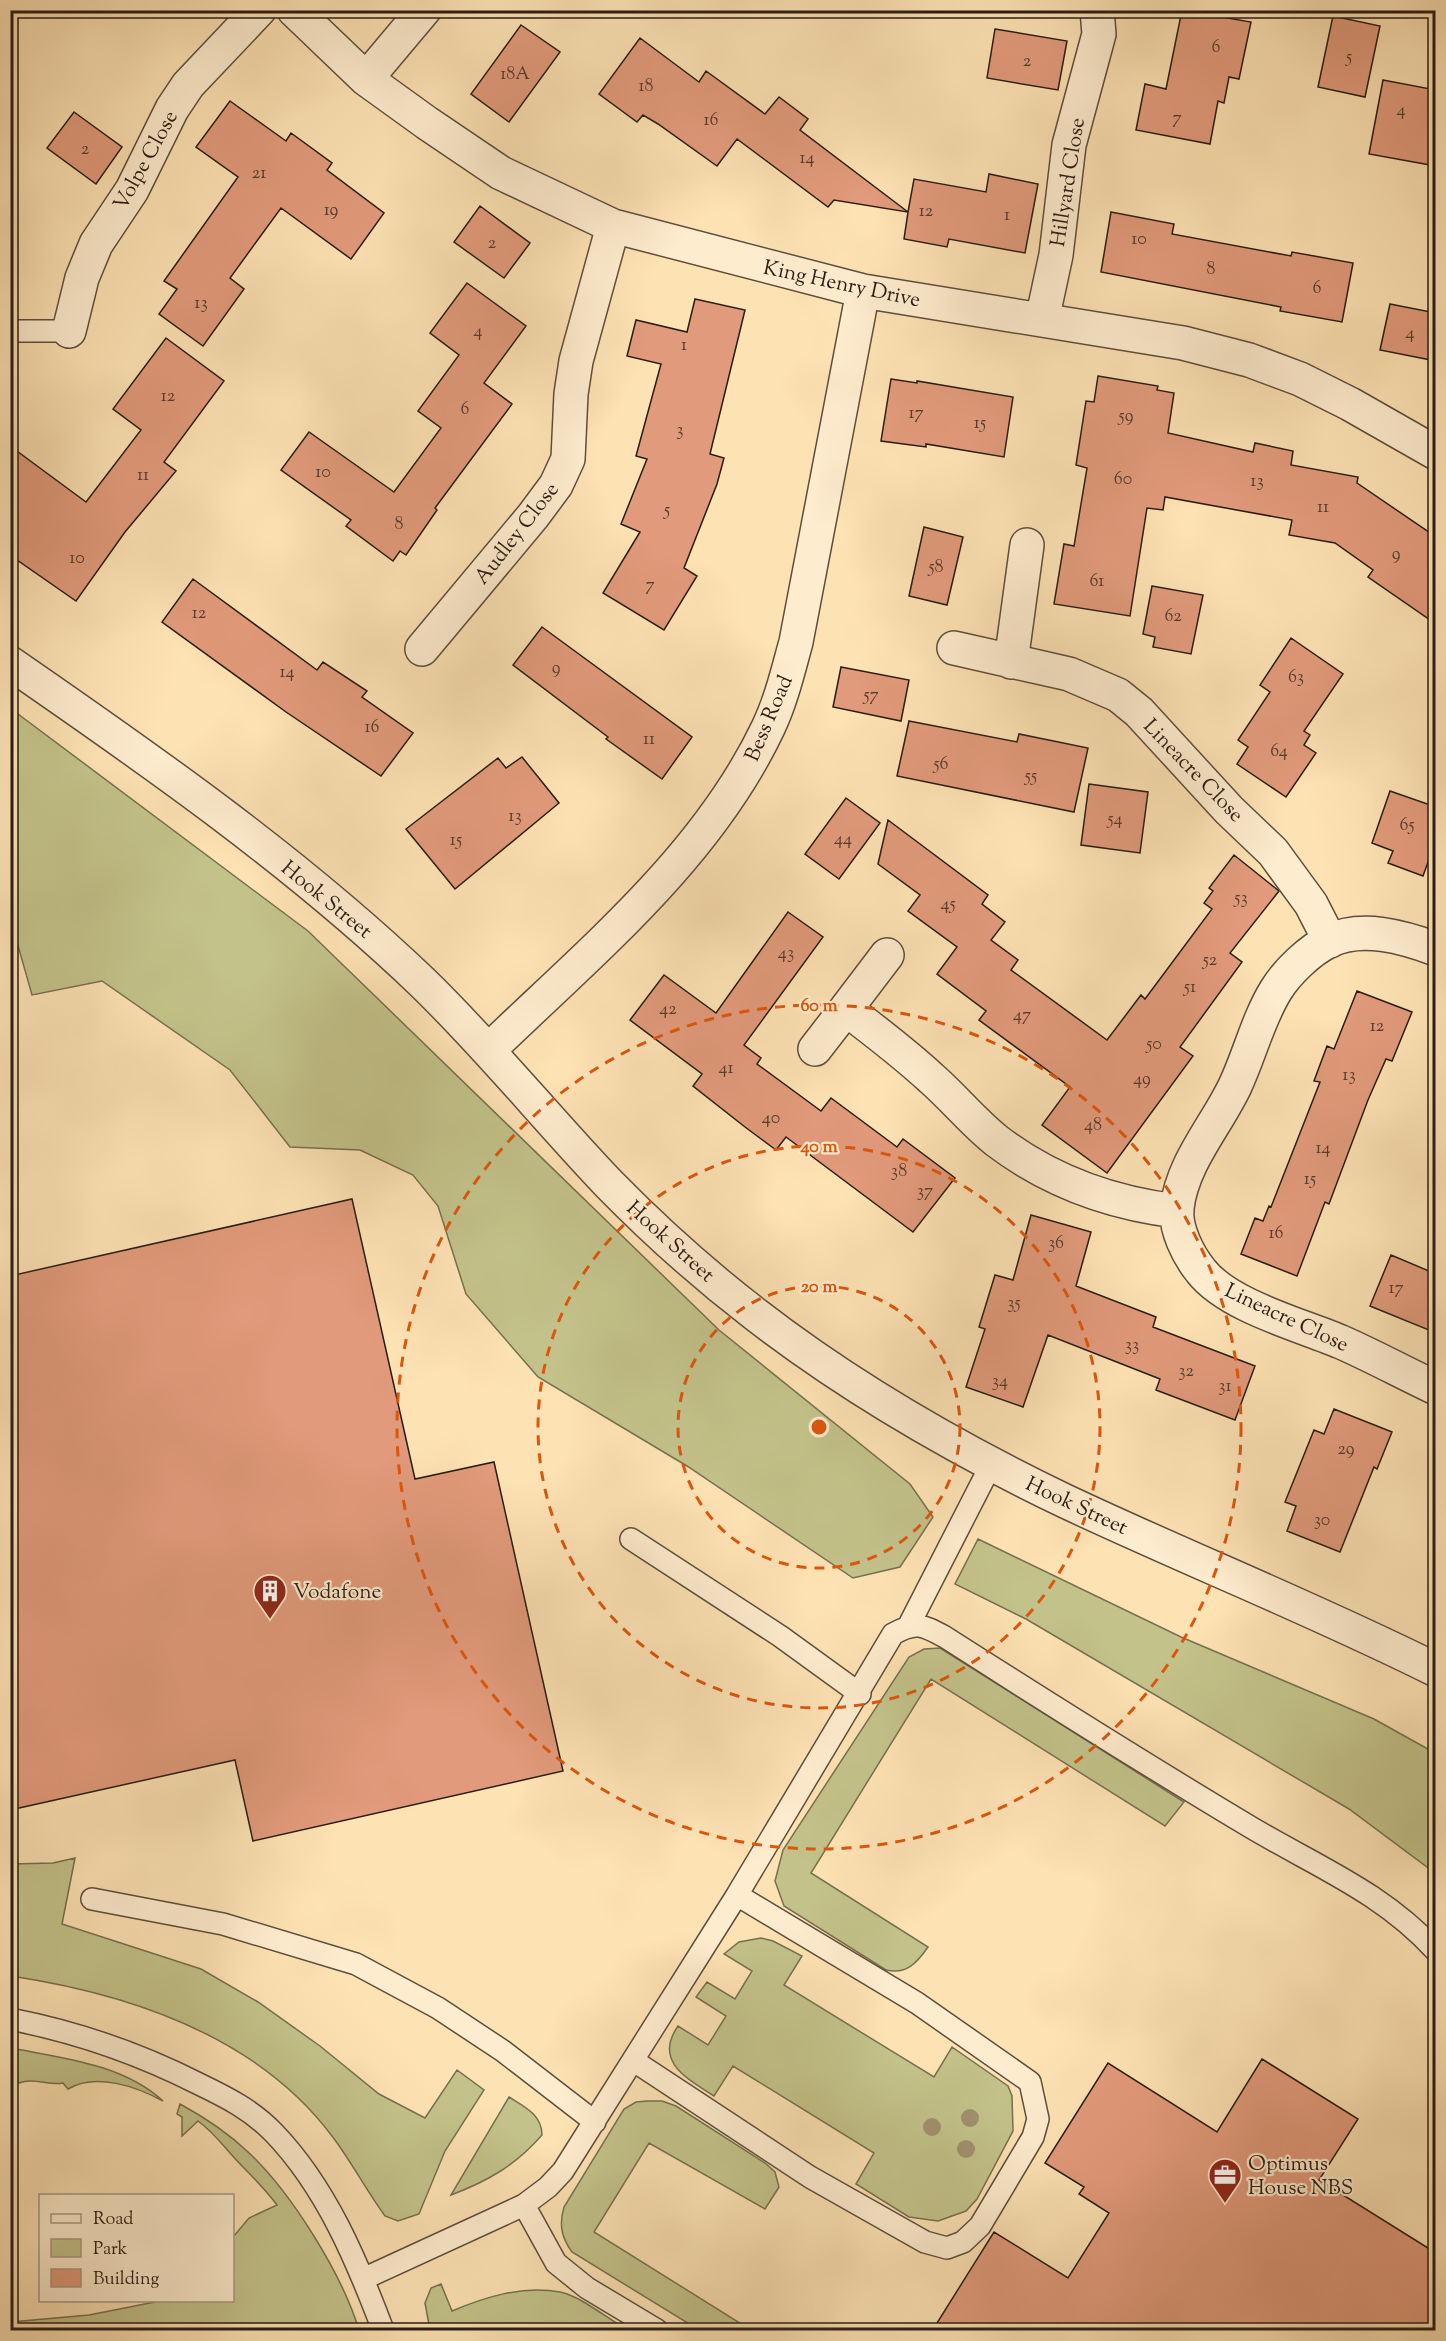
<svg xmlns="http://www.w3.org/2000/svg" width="1446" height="2341" viewBox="0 0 1446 2341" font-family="'Sorts Mill Goudy',serif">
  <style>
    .green { fill: #c3c28a; stroke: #76704f; stroke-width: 1.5 }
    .building { fill: #e19a7b; stroke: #281d14; stroke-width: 1.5 }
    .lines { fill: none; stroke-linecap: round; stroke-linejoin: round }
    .service-casing { stroke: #5d4e3c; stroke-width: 24 }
    .minor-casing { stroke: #5d4e3c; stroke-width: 36 }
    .service { stroke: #feecce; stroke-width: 21 }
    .minor { stroke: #feecce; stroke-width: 33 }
    .tree { fill: #a1916f }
    .ring { fill: none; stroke: #de560c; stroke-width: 3; stroke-dasharray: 10 8 }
    .labels { text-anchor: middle; stroke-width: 4.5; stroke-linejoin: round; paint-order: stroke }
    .number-label { font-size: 18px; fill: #563c2e }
    .street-label { font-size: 21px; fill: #281d14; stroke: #feecce }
    .poi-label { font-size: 21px; fill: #281d14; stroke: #feecce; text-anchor: start }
    .centre { fill: #de560c; stroke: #feecce; stroke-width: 3 }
    .ring-label { font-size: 18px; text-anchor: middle; font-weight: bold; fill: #de560c; stroke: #feecce; stroke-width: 4.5; stroke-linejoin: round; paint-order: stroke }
  </style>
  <rect width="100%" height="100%" fill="#fde2b4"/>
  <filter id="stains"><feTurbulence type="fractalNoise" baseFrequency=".00333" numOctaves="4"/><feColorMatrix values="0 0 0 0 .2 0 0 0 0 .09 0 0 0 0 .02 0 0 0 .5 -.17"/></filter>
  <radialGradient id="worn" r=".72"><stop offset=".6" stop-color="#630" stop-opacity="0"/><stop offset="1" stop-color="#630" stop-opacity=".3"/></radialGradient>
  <path class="green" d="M10,708L308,931L719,1330L910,1484L933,1517L900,1567L853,1578L687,1466L538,1377L466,1294L438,1206L413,1175L360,1150L290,1147L230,1070L102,981L32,995L11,921Z
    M978,1539L1181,1637L1374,1719L1435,1753V1873L1349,1809L1026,1619L955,1584Z
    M940,1648L1184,1802L1165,1826L931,1679L811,1873L928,1947C917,1963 906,1975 886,1970L784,1906L775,1881L783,1850L909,1657L924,1649Z
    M75,1858L62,1924L201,1969L258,2002L320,2046L379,2094L425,2118L457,2070L484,2090L445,2151L419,2214L398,2221L385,2216C366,2190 351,2161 332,2136C257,2036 130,1994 11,1976V1864L53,1863Z
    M761,1938L773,1941L802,1956L784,1985L934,2077L952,2047L1008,2086L1012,2096L1013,2131L977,2199L966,2211L938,2221L909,2217L856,2184L874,2153L733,2066L714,2096C688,2079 653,2062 678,2026L708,2045L726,2016L696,1997L707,1982L735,1999L752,1971L724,1954L739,1942Z
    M11,2048C62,2058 123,2064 163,2101C137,2087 96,2072 68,2089L63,2083C48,2086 34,2077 19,2083L11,2073Z
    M509,2097C525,2107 542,2115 542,2135C516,2165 488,2181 451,2195Z
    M647,2101H662L676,2106L765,2163L775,2172L779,2187L765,2209L649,2143L594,2232L751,2330H699L572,2252C561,2237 559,2224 564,2207L624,2109L636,2102Z
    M180,2104C204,2117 228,2133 248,2152C291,2192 342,2274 359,2330H11V2322L89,2315L160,2301L232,2300L233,2237L249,2218L277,2205C266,2190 255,2179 242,2166C226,2150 216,2134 198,2121L182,2136V2117L177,2114Z
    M441,2284L452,2311C485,2297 523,2285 560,2292C581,2296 609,2320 628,2330H430L425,2303L431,2288Z"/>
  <path class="building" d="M1182,10L1251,22L1239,79L1229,77L1224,103L1218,101L1210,144L1136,130L1145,84L1166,89Z
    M1333,16L1380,26L1365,97L1318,87Z
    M521,25L560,52L509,122L471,94Z
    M995,29L1067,41L1058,90L987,78Z
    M640,38L699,82L706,71L765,114L779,97L808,119L800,130L908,212L914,179L986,192L989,174L1038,184L1025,253L949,239L947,247L904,239L908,212L834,200L828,207L737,139L717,166L658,124L643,115L637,122L599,94Z
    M1383,80L1436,90V166L1369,154Z
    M230,101L286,141L291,133L332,163L327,170L384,213L351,259L281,208L230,278L244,289L203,346L159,314L177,289L164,281L238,177L196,147Z
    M74,112L122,147L96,184L47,148Z
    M480,206L530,243L504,278L454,242Z
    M1111,212L1174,224L1172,234L1291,256L1292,252L1353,263L1342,322L1280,311L1281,307L1101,272Z
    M467,283L526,326L484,383L512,404L435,508L437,510L406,555L400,551L393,561L346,526L351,520L281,470L309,432L394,492L441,428L418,411L459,355L430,333Z
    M695,299L745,310L710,454L724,458L717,484L684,568L697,576L664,630L603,593L640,532L621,524L647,459L636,456L661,364L627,356L636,320L687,332Z
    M1390,304L1436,313V361L1380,350Z
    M166,338L224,381L164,462L176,471L125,532L76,601L10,555V446L86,502L141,430L113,409Z
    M1098,376L1158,386L1157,390L1174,393L1168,433L1253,452L1255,443L1293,451L1291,465L1358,477L1357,483L1436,537V624L1368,577L1373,570L1335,543L1289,535L1292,520L1165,497L1163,510L1147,508L1130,616L1054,604L1064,544L1074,546L1087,468L1076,465L1086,401L1094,402Z
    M891,379L917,383V381L1013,397L1004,457L926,444V447L881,441Z
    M924,527L963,537L947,605L909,596Z
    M193,579L317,670L323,662L367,691L362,697L413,733L381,776L286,712L162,622Z
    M1152,586L1203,595L1191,654L1153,647L1155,637L1143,634Z
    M542,627L692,737L662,779L606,739L608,737L513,665Z
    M1291,638L1343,674L1304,731L1310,735L1304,745L1316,753L1286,797L1237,764L1248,747L1238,740L1270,692L1260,685Z
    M841,667L909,680L901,721L833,707Z
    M909,721L1017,742L1019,734L1088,748L1074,812L897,776Z
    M522,757L559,803L455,889L406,829L498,758L506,768Z
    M1089,784L1148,792L1140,853L1081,845Z
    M1390,791L1436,807V840L1423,876L1388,863L1393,851L1372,843Z
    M846,798L880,823L839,879L805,854Z
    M888,820L988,895L982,904L1005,922L991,940L1018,960L1011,970L1107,1040L1141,995L1145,999L1212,909L1204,903L1213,891L1209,888L1234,855L1279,891L1230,953L1242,962L1180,1047L1193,1056L1107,1173L1042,1125L1070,1087L979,1020L986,1011L937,974L957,947L908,911L920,895L878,864Z
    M788,912L823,937L744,1045L761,1058L757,1064L821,1111L831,1098L897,1147L903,1139L955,1178L913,1232L786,1137L776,1150L745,1127L693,1086L702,1074L630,1020L664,975L716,1013Z
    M1357,991L1412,1012L1392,1061L1386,1059L1368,1100L1329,1204L1325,1202L1297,1276L1241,1254L1255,1218L1263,1221L1269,1206L1271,1207L1320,1082L1314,1081L1327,1046L1334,1049Z
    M352,1199L415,1479L494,1462L563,1771L253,1841L235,1760L10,1810V1276Z
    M1031,1215L1091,1232L1076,1286L1156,1317L1153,1327L1255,1366L1235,1420L1156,1390L1160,1379L1048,1335L1023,1407L966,1387L985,1329L979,1327L995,1275L1013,1280Z
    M1391,1255L1436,1274V1333L1370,1306Z
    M1334,1409L1392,1432L1377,1469L1374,1467L1340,1552L1287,1531L1296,1506L1285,1502L1314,1430L1324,1434Z
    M1262,2059L1358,2119L1319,2180L1436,2253V2331H932L994,2232L1068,2278L1109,2213L1079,2194L1084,2187L1045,2163L1108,2063L1217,2132Z"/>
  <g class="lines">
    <g class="service-casing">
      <path id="service" d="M10,331H69
        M631,1539L780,1636L860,1694
        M909,1625L992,1463
        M92,1899L223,1924L356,1964L438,2008L503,2051L595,2122
        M10,2019C77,2032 138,2053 199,2084C226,2097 252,2110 274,2133C326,2187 357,2261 383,2330
        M634,2061L810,2177L925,2242L947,2248L963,2242L980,2226L1033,2137L1038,2119L1030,2082L917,2003L737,1895
        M524,2205L556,2263L587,2288L657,2330
        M363,2279L524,2205L548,2187L563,2171L737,1895L893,1634C916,1621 923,1625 945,1637C1045,1701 1145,1764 1247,1825C1315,1866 1381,1891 1436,1951"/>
    </g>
    <g class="minor-casing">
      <path id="minor" d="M294,10L366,79L427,123L501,173L613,226L863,291L1183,343L1249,360L1300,379L1350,404L1436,453
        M366,79L424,10
        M1042,320L1056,255L1069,145L1099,34L1097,10
        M69,331L82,278L96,244L132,190L172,109L188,85L259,10
        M954,648L1069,674L1118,695L1139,712L1229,810L1273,852L1311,904L1330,941
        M422,649L533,516L556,485L568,459L571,394L576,361L613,226
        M1011,662L1027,545
        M10,663C152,761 299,864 423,983C489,1047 546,1118 609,1184C655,1231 703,1274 755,1314C848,1386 959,1450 1065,1501C1188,1559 1314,1609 1436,1670
        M1436,949C1403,937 1362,925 1329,941C1310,950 1287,972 1276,990C1258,1019 1250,1054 1235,1086C1216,1126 1182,1163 1177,1208C1175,1229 1188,1255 1201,1271C1228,1306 1301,1325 1341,1342C1373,1356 1404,1373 1436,1388
        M846,1009L887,955
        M815,1049L846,1009C875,1031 904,1053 931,1078C954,1098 973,1122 997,1141C1051,1182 1110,1203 1177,1211
        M489,1050C590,952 706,858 768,728C781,701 788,671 796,642L863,291"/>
    </g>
    <use href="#service" class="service"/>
    <use href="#minor" class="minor"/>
  </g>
  <g class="tree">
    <circle cx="970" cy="2118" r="9"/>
    <circle cx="932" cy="2127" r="9"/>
    <circle cx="966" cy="2149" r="9"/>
  </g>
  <g class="ring">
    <circle cx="819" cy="1427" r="141"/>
    <circle cx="819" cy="1427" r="281"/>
    <circle cx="819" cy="1427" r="422"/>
  </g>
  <defs>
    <g id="building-pin" transform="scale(1.725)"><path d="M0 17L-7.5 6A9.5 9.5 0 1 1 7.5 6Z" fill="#8f2418" stroke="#feecce"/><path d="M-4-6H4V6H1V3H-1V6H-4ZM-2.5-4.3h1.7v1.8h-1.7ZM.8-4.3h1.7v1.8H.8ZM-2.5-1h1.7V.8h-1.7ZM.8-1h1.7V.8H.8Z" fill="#fff"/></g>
    <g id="office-pin" transform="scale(1.725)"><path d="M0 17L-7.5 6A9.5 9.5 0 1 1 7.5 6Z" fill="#8f2418" stroke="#feecce"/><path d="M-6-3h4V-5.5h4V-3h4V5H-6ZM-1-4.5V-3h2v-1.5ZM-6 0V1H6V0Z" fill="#fff"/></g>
  </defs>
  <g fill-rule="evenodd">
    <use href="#building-pin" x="270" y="1591"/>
    <use href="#office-pin" x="1225" y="2175"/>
  </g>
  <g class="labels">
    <g class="number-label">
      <text x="1216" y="52">6</text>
      <text x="1349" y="62">5</text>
      <text x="1027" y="66">2</text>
      <text x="515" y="79">18A</text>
      <text x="646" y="91">18</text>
      <text x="1401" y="115">4</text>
      <text x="1177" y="123">7</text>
      <text x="711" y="125">16</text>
      <text x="85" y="154">2</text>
      <text x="807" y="163">14</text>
      <text x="259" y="178">21</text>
      <text x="331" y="215">19</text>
      <text x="926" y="216">12</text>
      <text x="1007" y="220">1</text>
      <text x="1139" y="244">10</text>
      <text x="492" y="248">2</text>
      <text x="1211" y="274">8</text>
      <text x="1317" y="293">6</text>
      <text x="201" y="308">13</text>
      <text x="478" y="336">4</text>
      <text x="1410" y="338">4</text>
      <text x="684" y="350">1</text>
      <text x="168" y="401">12</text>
      <text x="465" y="414">6</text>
      <text x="916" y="418">17</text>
      <text x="1126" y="421">59</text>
      <text x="980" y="428">15</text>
      <text x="680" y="435">3</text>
      <text x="323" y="477">10</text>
      <text x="143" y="480">11</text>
      <text x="1123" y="484">60</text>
      <text x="1257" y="486">13</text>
      <text x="1323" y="512">11</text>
      <text x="667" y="515">5</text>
      <text x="399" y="529">8</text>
      <text x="1396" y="559">9</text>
      <text x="77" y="563">10</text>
      <text x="936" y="572">58</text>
      <text x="1097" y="586">61</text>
      <text x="650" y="590">7</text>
      <text x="199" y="618">12</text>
      <text x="1173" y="621">62</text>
      <text x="556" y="673">9</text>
      <text x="287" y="677">14</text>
      <text x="1296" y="682">63</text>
      <text x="871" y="700">57</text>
      <text x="372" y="732">16</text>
      <text x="649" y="744">11</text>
      <text x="1279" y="756">64</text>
      <text x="941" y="769">56</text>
      <text x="1031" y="781">55</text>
      <text x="515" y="821">13</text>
      <text x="1115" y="824">54</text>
      <text x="1407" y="830">65</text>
      <text x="843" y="844">44</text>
      <text x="456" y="845">15</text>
      <text x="1241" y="903">53</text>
      <text x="948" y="909">45</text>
      <text x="786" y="958">43</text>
      <text x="1210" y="965">52</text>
      <text x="1190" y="992">51</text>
      <text x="668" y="1014">42</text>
      <text x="1022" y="1020">47</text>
      <text x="1377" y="1031">12</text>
      <text x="1154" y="1049">50</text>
      <text x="726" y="1073">41</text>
      <text x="1349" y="1080">13</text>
      <text x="1142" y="1084">49</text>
      <text x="771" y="1123">40</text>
      <text x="1093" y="1130">48</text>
      <text x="1323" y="1153">14</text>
      <text x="899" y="1176">38</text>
      <text x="1310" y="1184">15</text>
      <text x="925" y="1196">37</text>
      <text x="1276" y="1238">16</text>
      <text x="1056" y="1248">36</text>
      <text x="1396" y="1293">17</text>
      <text x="1014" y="1308">35</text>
      <text x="1132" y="1350">33</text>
      <text x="1186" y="1376">32</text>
      <text x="1000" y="1386">34</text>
      <text x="1225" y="1391">31</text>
      <text x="1346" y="1454">29</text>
      <text x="1322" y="1525">30</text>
    </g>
    <g class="street-label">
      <text transform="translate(145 160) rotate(-61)" y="7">Volpe Close</text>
      <text transform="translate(1067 182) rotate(-81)" y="7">Hillyard Close</text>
      <text transform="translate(842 283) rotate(12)" y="7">King Henry Drive</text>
      <text transform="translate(516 533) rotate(-52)" y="7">Audley Close</text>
      <text transform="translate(768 718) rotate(-67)" y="7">Bess Road</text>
      <text transform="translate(1194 770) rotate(46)" y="7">Lineacre Close</text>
      <text transform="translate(327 899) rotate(39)" y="7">Hook Street</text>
      <text transform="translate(671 1241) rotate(42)" y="7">Hook Street</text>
      <text transform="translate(1287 1317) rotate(25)" y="7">Lineacre Close</text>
      <text transform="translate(1077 1505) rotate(25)" y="7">Hook Street</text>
    </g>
    <g class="poi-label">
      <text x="293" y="1598">Vodafone</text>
      <text x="1248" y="2170">Optimus<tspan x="1248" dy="24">House NBS</tspan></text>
    </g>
  </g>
  <circle cx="819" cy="1427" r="9" class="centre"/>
  <g class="ring-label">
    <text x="819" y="1011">60 m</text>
    <text x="819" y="1152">40 m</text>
    <text x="819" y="1292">20 m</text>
  </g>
  <rect width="1446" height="2341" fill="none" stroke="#fde2b4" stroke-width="36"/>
  <rect x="12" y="12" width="1422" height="2317" fill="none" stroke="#281d14" stroke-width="3"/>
  <rect x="18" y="18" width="1410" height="2305" fill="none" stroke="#281d14" stroke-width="1.5"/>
  <rect x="39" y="2194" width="195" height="108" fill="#feecce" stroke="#a89984" stroke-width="1.5"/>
  <rect x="51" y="2214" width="30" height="9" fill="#feecce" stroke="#a89984" stroke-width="1.5"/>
  <text x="93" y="2224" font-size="18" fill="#281d14">Road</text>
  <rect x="51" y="2239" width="30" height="18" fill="#c3c28a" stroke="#a89984" stroke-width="1.5"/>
  <text x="93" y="2254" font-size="18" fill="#281d14">Park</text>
  <rect x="51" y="2269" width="30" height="18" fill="#e19a7b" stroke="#a89984" stroke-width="1.5"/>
  <text x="93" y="2284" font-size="18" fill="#281d14">Building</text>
  <rect width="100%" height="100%" filter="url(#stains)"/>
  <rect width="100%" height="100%" fill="url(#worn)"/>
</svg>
